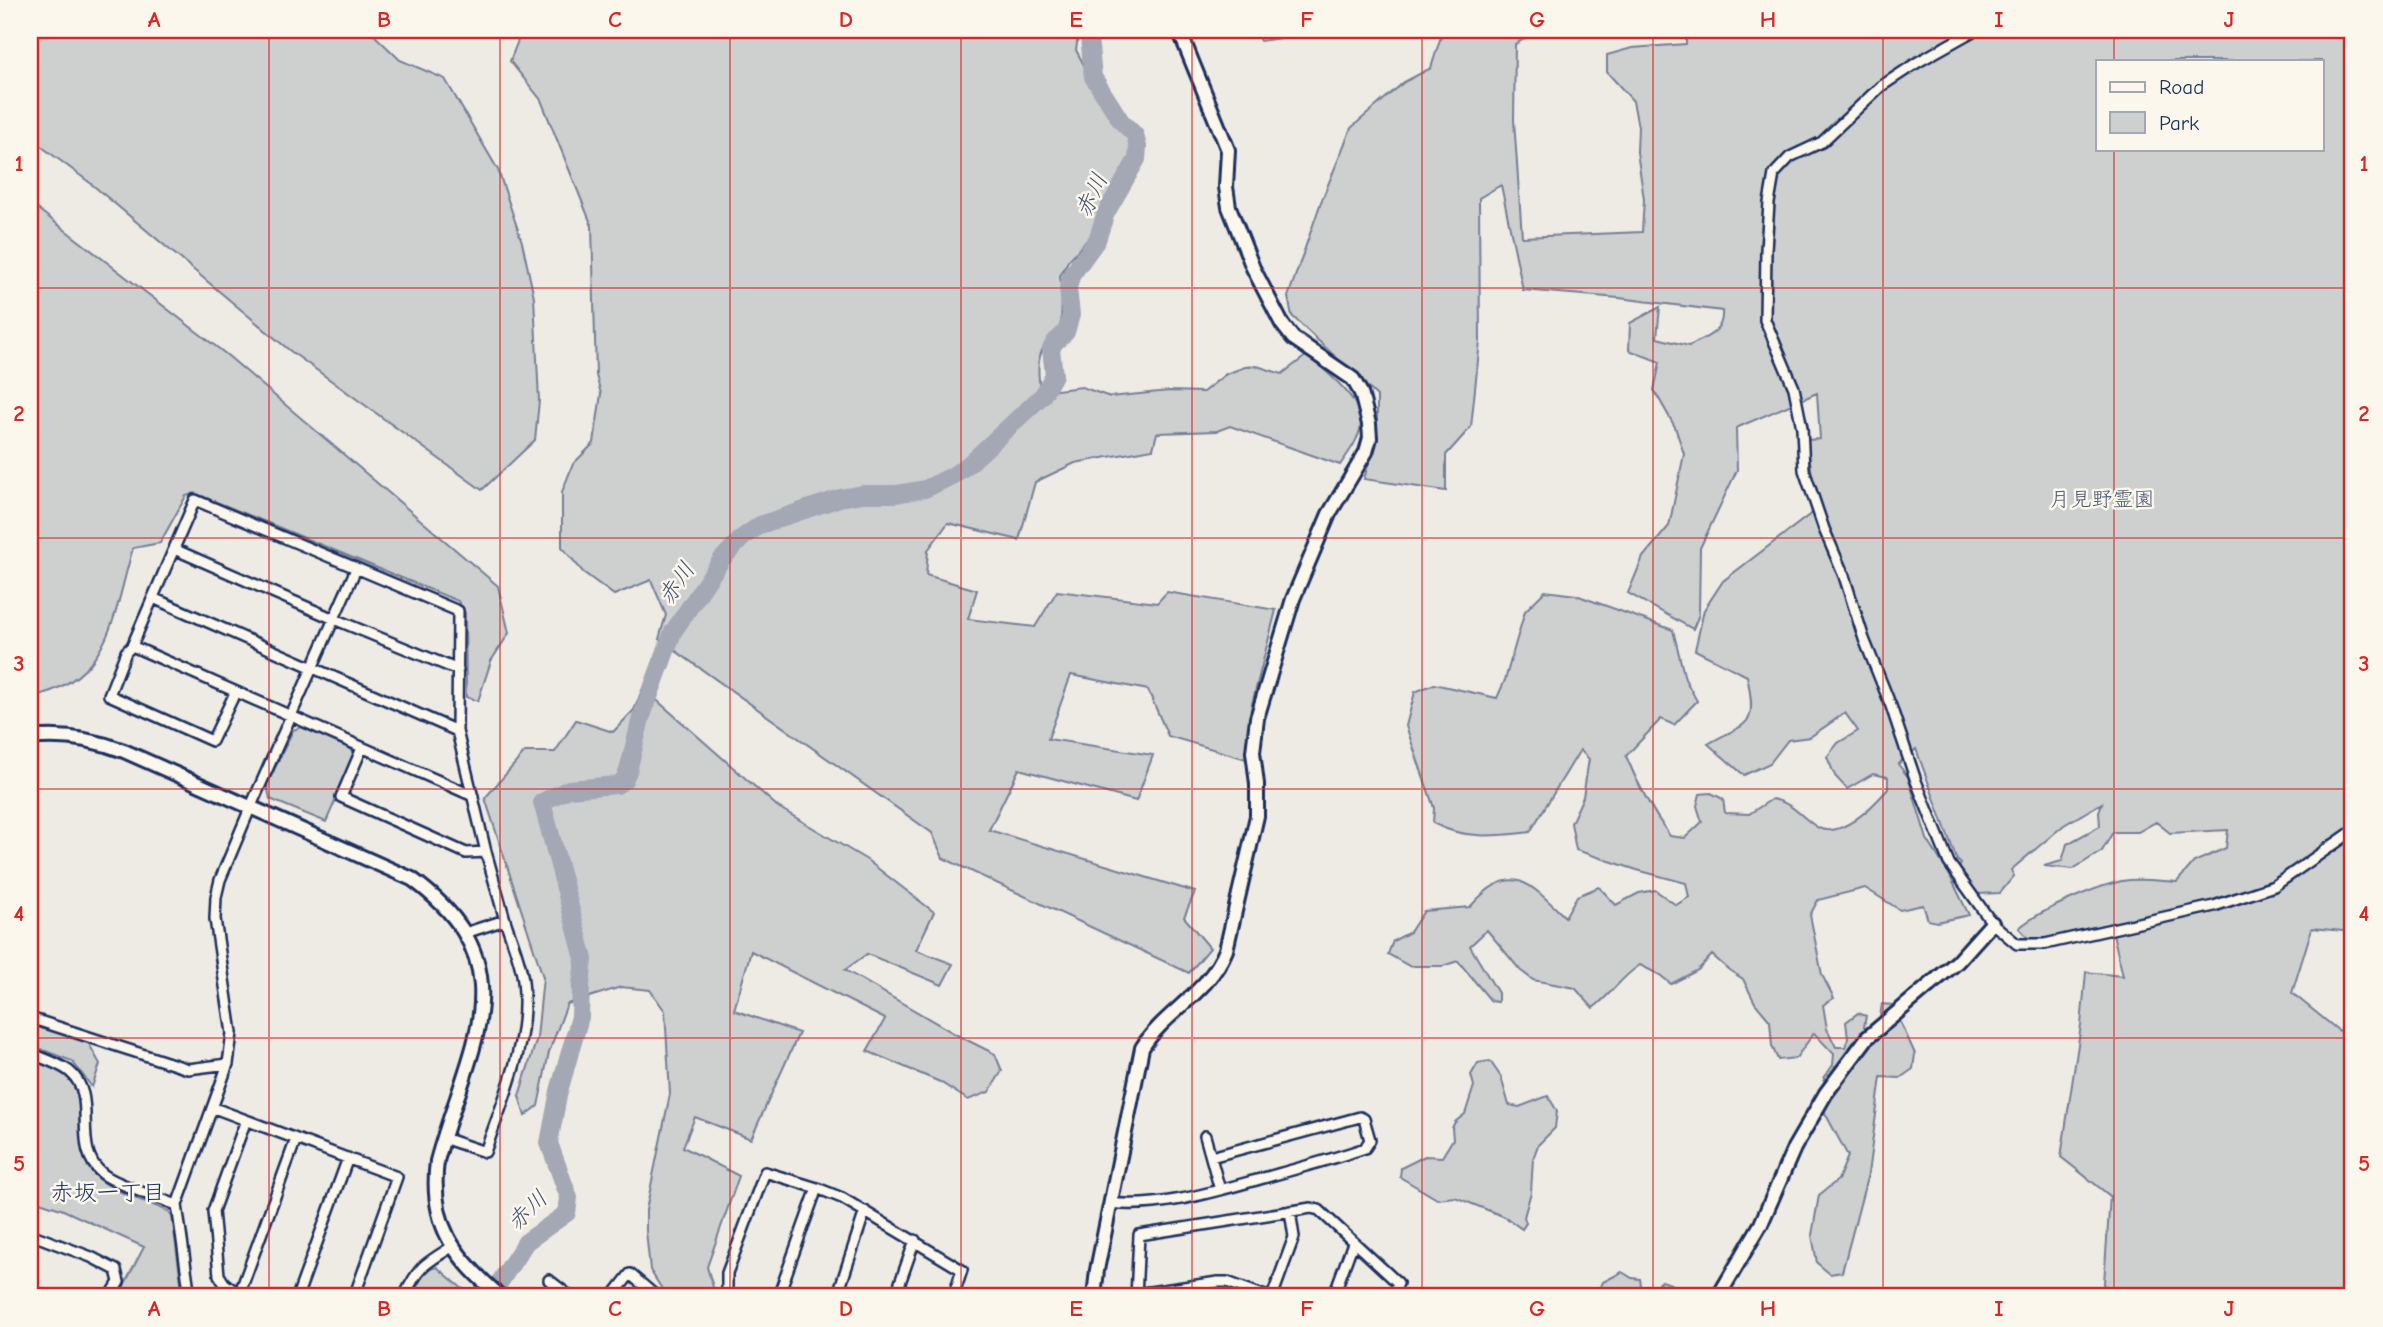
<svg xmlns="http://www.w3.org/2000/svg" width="2383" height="1327" viewBox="0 0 2383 1327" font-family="'Comic Neue','Klee One',sans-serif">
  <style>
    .green { fill: #cecfcf; stroke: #747f96; stroke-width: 2; fill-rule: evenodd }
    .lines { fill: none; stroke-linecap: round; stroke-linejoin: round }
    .river { stroke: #a3a8b4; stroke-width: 18 }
    .street-casing { stroke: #1b2f5e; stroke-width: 14 }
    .secondary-casing { stroke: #1b2f5e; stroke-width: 18 }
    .street { stroke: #fbf7ec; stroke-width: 9 }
    .secondary { stroke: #fbf7ec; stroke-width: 12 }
    .grid { fill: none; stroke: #d62828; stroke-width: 2; stroke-opacity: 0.55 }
    .labels { text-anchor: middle; stroke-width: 5; stroke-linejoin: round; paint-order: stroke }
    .park-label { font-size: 21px; fill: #48577a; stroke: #fbf7ec }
    .water-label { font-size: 23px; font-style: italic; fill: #445378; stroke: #fbf7ec }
    .neighbourhood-label { font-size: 23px; fill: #1b2f5e; stroke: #fbf7ec }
    .neatline { fill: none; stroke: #d62828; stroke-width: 2.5 }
    .grid-label { font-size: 23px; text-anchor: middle; font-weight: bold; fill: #d62828 }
  </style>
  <rect width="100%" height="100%" fill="#eeebe4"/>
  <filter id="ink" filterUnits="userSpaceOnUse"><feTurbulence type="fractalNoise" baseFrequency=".0143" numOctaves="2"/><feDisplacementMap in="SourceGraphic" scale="14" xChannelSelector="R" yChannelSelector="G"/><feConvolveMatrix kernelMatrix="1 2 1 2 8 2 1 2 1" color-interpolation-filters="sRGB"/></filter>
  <g filter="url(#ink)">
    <path class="green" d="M30,30H369L400,60L445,79L498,170L522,242L534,297L539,401L535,440L482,490L289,350L89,182L30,138Z
      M522,30H1079L1076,50L1104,103L1130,136L1134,144L1133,155L1120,174L1097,229L1068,261L1060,276L1062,293L1061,326C1038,346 1035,363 1041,392L1082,387L1110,397L1169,391L1203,392L1226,374L1245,367L1257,366L1282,374L1307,355C1324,370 1359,396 1361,420C1362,436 1349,452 1340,465L1230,426L1217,431L1157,433L1153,449L1075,463L1035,482L1019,540L948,523L928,550L926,575L977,590L968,619L1035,627L1057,591L1157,603L1167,592L1276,610L1252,704L1246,759L1168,736L1148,690L1071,675L1048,739L1153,755L1136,801L1019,769L989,830L1195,892L1184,917L1210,948L1189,973L943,858L932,833L659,639L666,615L651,580L614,595L583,572L562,547V492L573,464L594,443L601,394L596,375L592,226L541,100L510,61Z
      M1255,30H1318L1308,34L1260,41Z
      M1443,30H1541L1515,44L1514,120L1522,237L1642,232L1644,199L1637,152L1638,127L1633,101L1607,72V55L1632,48L1686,44V30H2353V932L2312,928L2292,993L2339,1031L2353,1018V1297H2103L2110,1196L2061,1157L2081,1025L2086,972L2123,976L2111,925L2042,941L2028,938L2019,928C2038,911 2097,886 2122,881C2140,878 2159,881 2177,882L2194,862L2226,848L2228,830L2170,833L2156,822L2138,832H2113L2102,851L2073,869L2044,866L2062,861L2067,844L2100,826L2099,812L2102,803L2064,825L2011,870L2014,876L2000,893L1977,894L1958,869L1961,864L1957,860L1916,749L1898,764L1908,777L1927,839L1949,874L1969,915L1937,922L1928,920L1923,905L1900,910L1865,888L1818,900L1810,915L1822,975L1834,998L1823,1005L1827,1029L1836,1047H1845L1848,1039L1846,1022L1858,1013L1866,1016L1864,1027L1877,1035L1882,1004L1893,1005L1915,1054L1913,1069L1900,1078L1881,1077L1868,1174L1842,1272L1830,1274L1817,1263L1812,1235L1819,1195L1838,1180L1848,1156L1825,1113L1824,1078L1833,1065L1834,1054L1814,1033L1796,1058L1778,1060L1772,1046L1770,1021L1755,1003L1743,979L1729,970L1712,955L1698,970L1671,984L1660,975L1640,965C1621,977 1611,995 1593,1008L1575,988L1533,980L1520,970L1487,930L1470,946L1498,993V1002L1491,1001L1458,961L1443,966H1409L1388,954L1393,941L1410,932L1424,911L1470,907C1512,860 1528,882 1565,917L1577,896L1599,887L1616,905L1639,893L1655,890L1676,905L1689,897L1686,883L1637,870L1576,850L1571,823L1583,797L1589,759L1580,750L1530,832C1496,836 1464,840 1433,823L1434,808L1406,726L1415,692L1434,684L1497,698L1505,680L1525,611L1545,591L1576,595L1673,630L1685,679L1697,701L1674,725L1661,719L1626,756C1638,785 1652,811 1670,836L1685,838L1702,822L1697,806L1700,794L1711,793L1723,799L1725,813L1749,814L1772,799C1790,802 1799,814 1814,825C1838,844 1873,806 1888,789V777L1873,774L1847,789L1835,776L1827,757L1838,743L1858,731L1845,713L1810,737L1788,740L1770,763L1744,775L1708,744C1748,721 1758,729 1747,676L1695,650L1704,610L1723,581L1817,509L1807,440L1820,439L1817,393L1736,428L1737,470L1700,548L1699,614L1693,629L1628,593L1643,557L1669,526L1684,454L1675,427L1654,390L1660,362L1629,350L1630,323L1660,307L1657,338L1689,346C1706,337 1724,333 1722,311L1619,298L1523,290L1501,185L1479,198L1480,341L1471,427L1446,455V491L1364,479L1377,434V396L1292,316L1288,297L1321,202L1351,128L1404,82L1431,68ZM2098,61H2322V149H2098Z
      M30,203L227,355L498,586L509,633L491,661L478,701L466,697L465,613L458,601L195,493L186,496L160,543L133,548C113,615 111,681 30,697Z
      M643,688L778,807L867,860L934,912L916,950L953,964L942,985L867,954L845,970L957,1035L995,1054L1002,1071L989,1092L968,1100L940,1082L867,1051L885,1019L751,951L734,1010L799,1033L751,1139L695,1117L683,1147L739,1176L707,1267L716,1297H667L650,1270L646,1231V1210L670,1094L665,1011L650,990L621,987L567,1004L549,1052L538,1106L525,1116L519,1096L537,1038L543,977L485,798L525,752H555L576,720L613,732L634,710Z
      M301,727L351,749L355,756L326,822L270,799L267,785L293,730Z
      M30,1023L87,1040L100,1064L92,1087L72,1061L30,1045Z
      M30,1061C42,1064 55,1067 65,1075C96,1096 69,1146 95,1175C110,1191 147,1202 168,1211L172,1216L183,1297H118L144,1247L61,1209L30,1199Z
      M1490,1061L1501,1077L1509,1105L1519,1107L1548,1096L1557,1111L1555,1128L1538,1145L1533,1159L1531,1192L1524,1217L1526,1223L1522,1229L1505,1217L1455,1197L1437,1199L1400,1177L1401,1168L1425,1156L1442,1157L1453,1139L1452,1128L1455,1122L1465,1114L1474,1086L1471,1075L1478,1063Z
      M437,1267L472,1297H413C418,1284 422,1271 437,1267Z
      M1622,1272L1632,1278L1640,1279L1641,1285L1636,1297H1600L1597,1295L1603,1282Z
      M1662,1281L1676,1286L1675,1297H1639L1645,1296Z"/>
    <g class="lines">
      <path class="river" d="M490,1297L526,1242L567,1213L569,1198L549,1143L559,1091L580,1017L581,985L584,959L542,802L569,789L617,785L624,780L628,771L641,718L673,632L722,559L743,537L760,525L840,498L863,494H896L925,489L952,476L969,464L1043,395L1054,375L1051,349L1055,342L1066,332L1071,315L1068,288L1071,276L1097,240L1106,213L1137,159L1138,147L1135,135L1121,121L1093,77L1089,37L1091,30"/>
      <g class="street-casing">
        <path id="street" d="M1975,30L1918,62L1880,87L1822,142L1790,157L1774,174L1769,203L1766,250L1765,320L1794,388L1802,428L1804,470L1824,529L1844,576L1864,639L1891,706L1916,781L1949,863L1992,923L2017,944H2045L2214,906L2274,886L2353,831
          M174,549L334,619L458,670
          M153,598L457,731
          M132,646L126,652L109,695L212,741L235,693
          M362,748L341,797L466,853L486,852
          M465,933L505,920L486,852L457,731L458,611L195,500L132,646L473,796
          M30,1018L188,1069L228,1064
          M30,1053C42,1058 58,1063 69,1071C101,1097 69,1148 103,1174C117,1185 159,1198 177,1205
          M214,1108L397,1177L354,1297
          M1205,1136L1220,1190
          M443,1138L485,1152C504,1097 530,1041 523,981C521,961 511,939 505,920
          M1110,1203C1159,1209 1213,1192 1260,1179C1295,1169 1330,1160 1365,1148L1370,1140L1364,1119L1360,1117L1211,1157
          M30,1234L91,1257L116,1270L119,1282L110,1297
          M549,1280L571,1297
          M30,1291L48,1297
          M1136,1294L1218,1282H1227L1268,1297
          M239,1295L296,1139
          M190,1297L177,1205L228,1064L232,1033L215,919L216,897L220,880L251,806L356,569
          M243,1297L224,1283L219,1275L213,1211L246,1120
          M297,1297L348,1158
          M404,1297C418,1267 424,1264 452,1247
          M612,1297L630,1274L657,1297
          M727,1297V1273L765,1172L817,1188L842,1198L962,1270L953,1297
          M778,1297L817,1188
          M837,1297L865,1211
          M895,1297L915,1240
          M1136,1297L1139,1235L1311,1208L1319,1210L1398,1283L1393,1297
          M1272,1297L1294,1237L1290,1211
          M1333,1297L1353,1243"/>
      </g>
      <g class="secondary-casing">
        <path id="secondary" d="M30,738C63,734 93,739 124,751L412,879C531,966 467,1049 437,1161C429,1225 454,1257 501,1297
          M1094,1297L1097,1270L1142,1048C1165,1011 1209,993 1226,950L1257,816V784L1253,752L1257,718L1293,599L1329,514L1366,452L1370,438L1369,424L1361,393L1353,379L1293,338L1282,324L1253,268L1229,207L1226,187L1228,150L1179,30
          M1718,1297L1761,1224L1794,1148L1826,1093L1867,1038L1957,962L1992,923"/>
      </g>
      <use href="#street" class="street"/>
      <use href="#secondary" class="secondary"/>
    </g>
  </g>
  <path class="grid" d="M269,30V1297M500,30V1297M730,30V1297M961,30V1297M1192,30V1297M1422,30V1297M1653,30V1297M1883,30V1297M2114,30V61M2114,149V1297M30,288H2353M30,538H2353M30,789H2353M30,1038H2353"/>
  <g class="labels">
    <g class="park-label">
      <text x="2102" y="506">月見野霊園</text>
    </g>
    <g class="water-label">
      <text transform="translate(1091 195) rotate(-65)" y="8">赤川</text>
      <text transform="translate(676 583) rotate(-56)" y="8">赤川</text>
      <text transform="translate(527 1210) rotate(-44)" y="8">赤川</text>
    </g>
    <g class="neighbourhood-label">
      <text x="108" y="1200">赤坂一丁目</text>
    </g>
  </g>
  <rect width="2383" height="1327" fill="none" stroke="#fbf7ec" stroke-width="77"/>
  <rect x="2096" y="60" width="228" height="91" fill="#fbf7ec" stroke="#a1a7b3" stroke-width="2"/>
  <rect x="2110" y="82" width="35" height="10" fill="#fbf7ec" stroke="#a1a7b3" stroke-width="2"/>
  <text x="2159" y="94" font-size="21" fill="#1b2f5e">Road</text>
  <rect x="2110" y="112" width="35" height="21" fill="#cecfcf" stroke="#a1a7b3" stroke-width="2"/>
  <text x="2159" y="130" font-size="21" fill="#1b2f5e">Park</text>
  <rect x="38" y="38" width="2306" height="1250" class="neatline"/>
  <g class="grid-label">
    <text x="154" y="27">A</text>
    <text x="384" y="27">B</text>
    <text x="615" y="27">C</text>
    <text x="846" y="27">D</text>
    <text x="1076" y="27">E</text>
    <text x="1307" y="27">F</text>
    <text x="1537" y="27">G</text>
    <text x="1768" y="27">H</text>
    <text x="1999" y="27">I</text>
    <text x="2229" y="27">J</text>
    <text x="19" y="171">1</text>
    <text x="2364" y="171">1</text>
    <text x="19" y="421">2</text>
    <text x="2364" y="421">2</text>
    <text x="19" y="671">3</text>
    <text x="2364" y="671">3</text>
    <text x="19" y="921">4</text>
    <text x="2364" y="921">4</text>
    <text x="19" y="1171">5</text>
    <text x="2364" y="1171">5</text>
    <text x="154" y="1316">A</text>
    <text x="384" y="1316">B</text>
    <text x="615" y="1316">C</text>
    <text x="846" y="1316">D</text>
    <text x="1076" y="1316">E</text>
    <text x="1307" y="1316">F</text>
    <text x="1537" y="1316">G</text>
    <text x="1768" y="1316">H</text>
    <text x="1999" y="1316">I</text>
    <text x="2229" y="1316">J</text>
  </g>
</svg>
